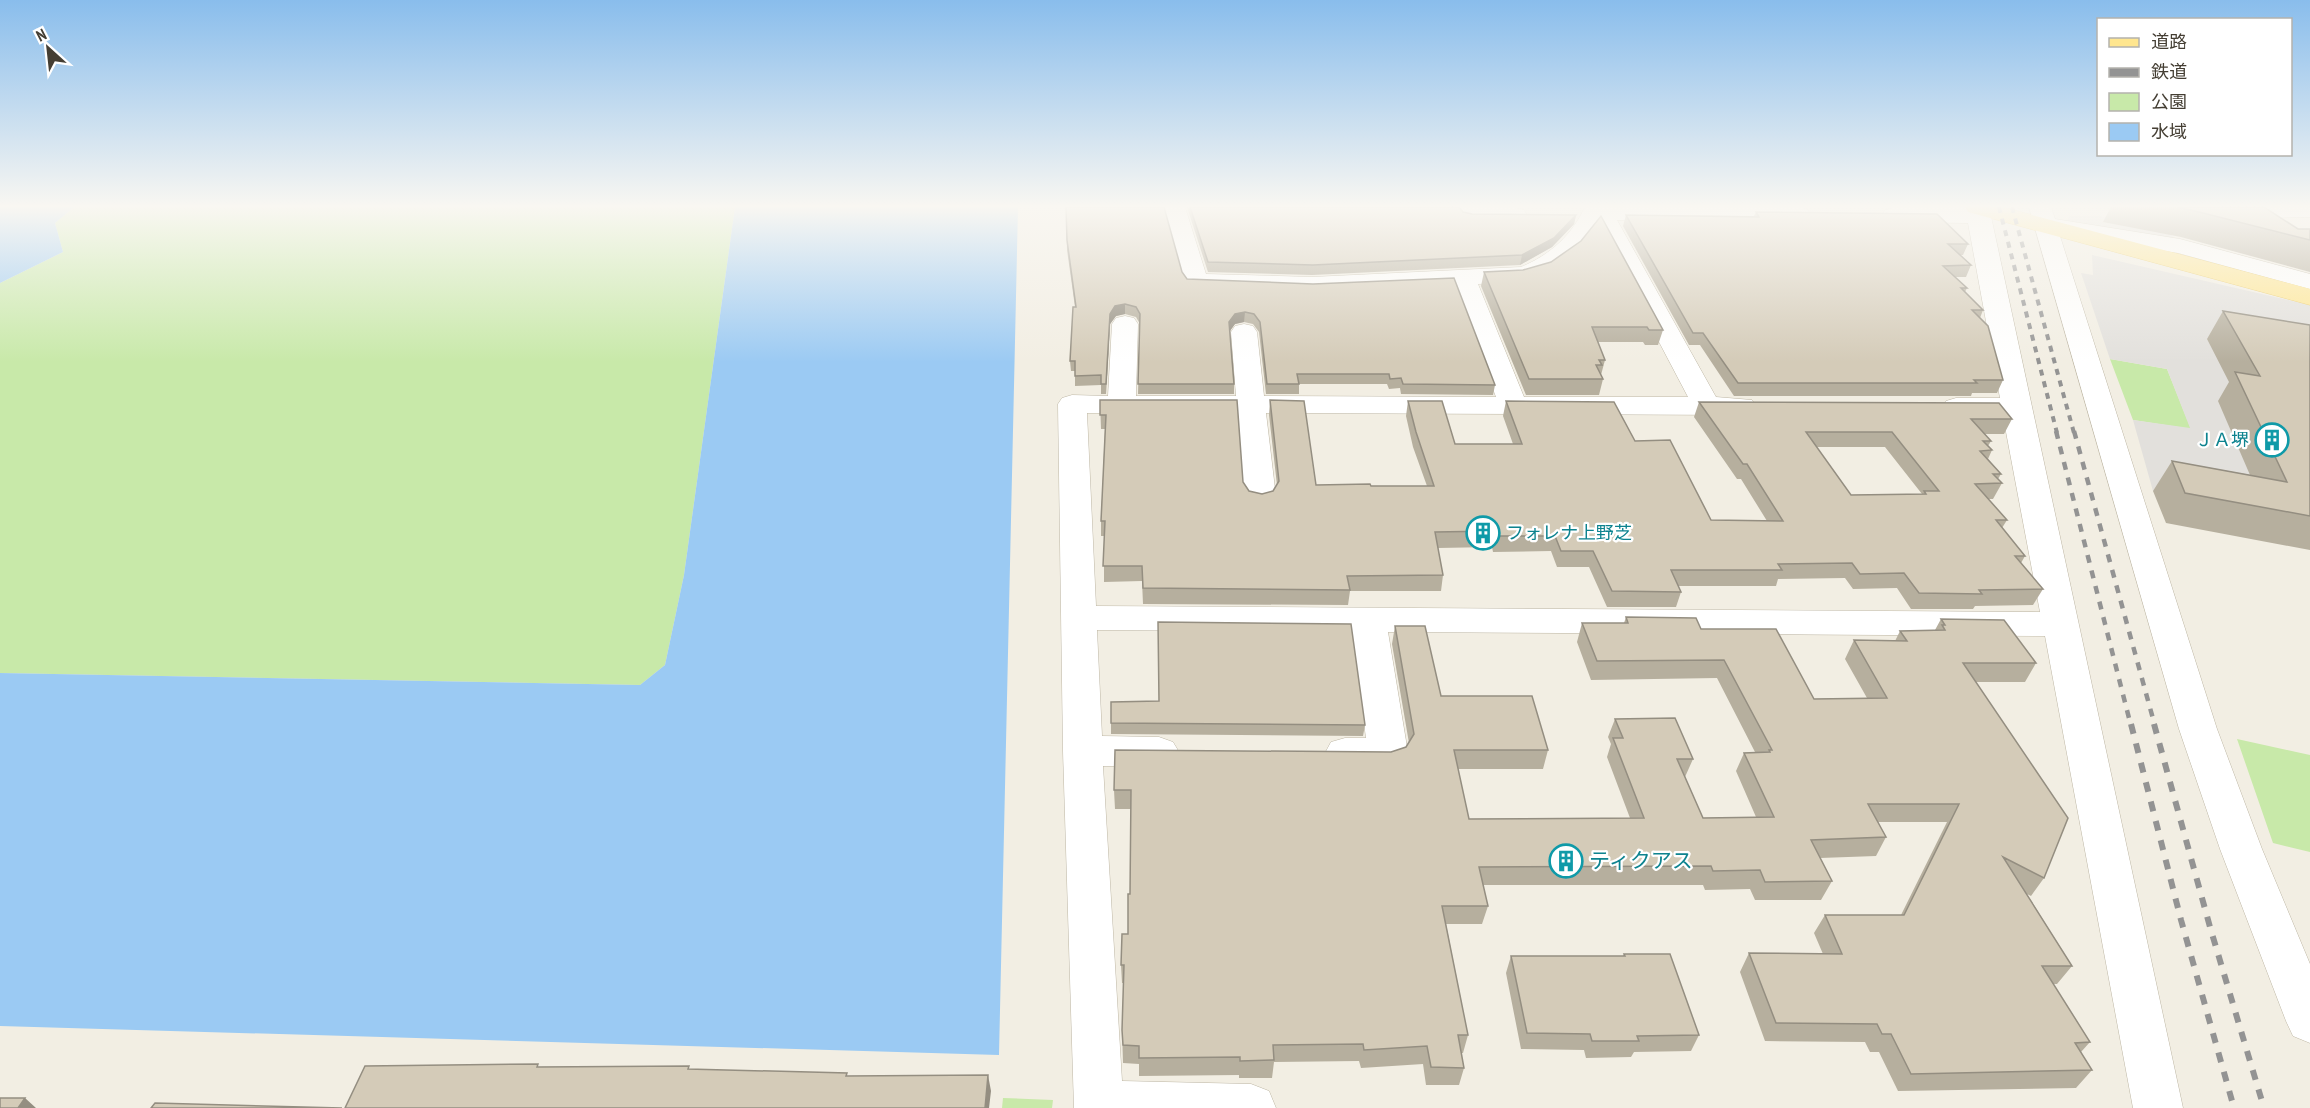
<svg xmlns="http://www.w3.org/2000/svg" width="2310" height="1108" viewBox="0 0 2310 1108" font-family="'PT Sans Narrow','Noto Sans JP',sans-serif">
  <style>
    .green { fill: #c8e9a9 }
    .parking { fill: #e2e0dc }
    .water { fill: #9bcaf3 }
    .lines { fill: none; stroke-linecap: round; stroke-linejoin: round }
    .minor-casing { stroke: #beb7a5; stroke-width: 1 }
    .major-casing { stroke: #e9c65a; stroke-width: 1 }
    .minor { fill: #fff; fill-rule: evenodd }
    .major { fill: #ffe68f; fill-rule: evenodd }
    .rail-far2 { stroke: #939393; stroke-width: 4; stroke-dasharray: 6 6; stroke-linecap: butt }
    .rail-far1 { stroke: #939393; stroke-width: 4.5; stroke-dasharray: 8 8; stroke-linecap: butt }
    .rail { stroke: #939393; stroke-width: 6; stroke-dasharray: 10 10; stroke-linecap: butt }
    .wall { fill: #b6af9e; fill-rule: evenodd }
    .shaded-wall { fill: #948e81 }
    .building { fill: #d4cbb8; stroke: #948e81; stroke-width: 1.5; fill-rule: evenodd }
    .labels { text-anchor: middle; stroke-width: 4.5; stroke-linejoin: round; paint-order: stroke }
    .culture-label { font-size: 18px; fill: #0d838f; stroke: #fff; text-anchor: end }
    .near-culture-label { font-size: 21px; fill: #0d838f; stroke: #fff; text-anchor: start }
  </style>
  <rect width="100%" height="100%" fill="#f2eee3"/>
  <path class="green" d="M74,207H735L684,575L665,665L640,685L0,673V283L63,252L55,223Z
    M2110,359L2167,369L2191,429L2133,420Z
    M2237,739L2310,755V852L2273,843Z
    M1003,1098L1053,1100L1052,1108H1002Z"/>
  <path class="parking" d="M2070,216H2099L2167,230L2180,246L2063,226Z
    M2092,255L2310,305V367L2241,404L2291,517L2153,491L2133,420L2190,428L2167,369L2110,359L2081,273L2093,275Z"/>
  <path class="water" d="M0,207H74L55,223L63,252L0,283Z
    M735,207H1018L999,1055L0,1026V673L640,685L665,665L684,575Z"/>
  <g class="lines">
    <g class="minor-casing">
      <path id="minor" d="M1163,207H1185L1206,274L1312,277L1521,267C1550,255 1572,235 1585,207H1799L1807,209L1810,214L1807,219L1799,221L1617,220L1716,397L1752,400L1756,406L1752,412L1742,415L1266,413L1276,497L1271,504L1260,507L1249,504L1244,497L1238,413H1087L1096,606L2040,612L2003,416H1956L1946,413L1942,407L1946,401L1956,398H2000L1968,223L1893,222L1885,220L1882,215L1885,210L1893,208L1989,207L2183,1108H2133L2045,636L1388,632L1408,753L1402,764C1380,770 1353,770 1331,764L1325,753L1331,742L1345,738H1366L1352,632L1097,630L1102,736L1159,737L1173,742L1179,752L1173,762L1159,767L1103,766L1122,1081L1251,1084L1269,1091L1276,1108H1074L1063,751L1058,404L1062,398L1072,395L1108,396L1112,324L1116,318L1125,316L1134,318L1138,324L1136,396H1236L1231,332L1235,326L1244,324L1253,326L1257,332L1264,396L1496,397L1454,285L1312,291L1196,288L1187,286L1184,281ZM1598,226L1688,397H1524L1478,284C1493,283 1510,284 1525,281C1555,277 1582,251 1598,226Z
        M1452,207L1516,208L1524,210L1527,215L1524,220C1512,223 1472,224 1462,218C1458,215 1455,211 1452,207Z
        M2029,207H2051L2055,219L2180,239L2310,274V289L2178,253L2059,233L2217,729L2262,849L2310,964V1043L2293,1036L2286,1021L2220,849L2179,729Z
        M2216,207H2310V217L2224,219L2216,217L2213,212Z"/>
    </g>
    <g class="major-casing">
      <path id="major" d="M1965,207H2002L2310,289V305L1968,212Z"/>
    </g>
    <use href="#minor" class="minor"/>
    <use href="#major" class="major"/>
    <path class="rail-far2" d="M1999,207L2057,433
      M2012,207L2074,433"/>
    <path class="rail-far1" d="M2056,431L2131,726
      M2074,431L2155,726"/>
    <path class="rail" d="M2131,724L2181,920L2234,1108
      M2154,724L2210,927L2264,1108"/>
  </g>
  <path class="wall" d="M1066,207L1182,272L1187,279L1495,385L1493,395L1401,394L1400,388L1389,389L1387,384H1299V394H1266L1259,332L1253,324L1244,322L1235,324L1230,331L1234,384V394H1138L1140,324L1136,317L1125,314L1116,316L1110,324L1106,394H1101V385L1075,386V371H1071L1070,361L1075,307L1067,250Z
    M1187,207H1459L1463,212L1472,214L1576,215L1574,224L1552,247L1520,265L1312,275L1208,272Z
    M2111,207H2264L2298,229H2310V272L2181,237L2103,222Z
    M1756,212L1968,244L1963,255H1960L1971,265L1966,277H1955L1967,288L1965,292L1983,310L1980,318L2003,380L1997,393H1972L1971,396H1734L1700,345H1689L1623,226L1626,215L1754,216Z
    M1484,272L1663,330L1658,345H1645L1643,342H1598L1605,360L1601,375L1603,379L1599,395H1526L1481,286Z
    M2223,311L2310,325V550L2166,523L2153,491L2172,461L2250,475L2218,401L2229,382L2207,339Z
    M1100,400L1243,482L1249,491L1262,494L1273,491L1277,485L1269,415L1270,400L1316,485L1371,486H1427L1413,447L1406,416L1408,401L1455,444H1513L1503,416L1506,401L1635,441L1711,520L1767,521L1741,479H1737L1694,417L1699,402L2012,419L2004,434H1985L1991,441L1988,446L1992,450L1988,459L2001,474L1998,479L2002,483L1993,499H1988L2007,520L2002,528L2025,556L2021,563L2043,589L2033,605L1975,606L1973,609H1911L1897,588L1853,589L1845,578L1778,579L1776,586H1678L1681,592L1676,607H1607L1589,567H1557L1551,551L1493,552L1492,547L1438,548L1443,575L1441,591H1350L1348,605L1143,604L1142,581L1104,582V536H1101V521L1105,429H1101ZM1816,447H1885L1922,494L1851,495Z
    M1626,617L1701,629L1814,699L1867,698L1845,659L1854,640L1895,641L1900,631L1935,630L1941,619L2036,663L2025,682H1976L2044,878L2031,896L2027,894L2072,966L2057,984H2053L2090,1042L2081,1052L2092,1070L2076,1088L1898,1091L1879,1052H1870L1865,1042L1765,1041L1740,972L1749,953L1823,954L1814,933L1825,915H1901L1947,822H1878L1886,837L1876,856L1820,858L1832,881L1821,900H1755L1750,889L1705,890L1703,885H1483L1488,906L1482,924H1446L1468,1035L1463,1053H1461L1464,1068L1459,1085H1426L1423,1064L1361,1068L1359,1061L1274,1062L1272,1078H1239V1075L1139,1076V1064L1123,1063L1122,1030L1124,983H1122L1121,965L1128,934L1130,894L1131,809H1115L1114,790L1391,752L1406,747L1409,743L1392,644L1395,626L1441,696L1548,750L1543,769H1458L1469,819L1630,818L1607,757L1611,744L1608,737L1615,719L1693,759L1685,777L1703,818L1756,817L1736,771L1744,753L1755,752L1717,678L1591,680L1577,642L1582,623H1624Z
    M1111,702L1365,725L1363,736L1111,734Z
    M1624,954L1699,1035L1691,1051L1634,1052L1631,1057L1586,1058L1584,1050L1521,1049L1506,973L1511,956H1623Z"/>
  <path class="shaded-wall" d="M1576,215L1574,224L1552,247L1520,265L1522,255Z
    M1125,304V314L1116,316L1110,324L1106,394L1110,314L1115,306Z
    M1245,312L1244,322L1235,324L1229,332V322L1235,314Z
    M988,1075L991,1091L989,1108H985Z
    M25,1098L36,1108H18Z"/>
  <path class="building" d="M1066,207H1164L1182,272L1187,279L1313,284L1454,278L1495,385L1403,384L1401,378L1390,379L1389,374H1297L1299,384H1267L1260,322L1254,314L1245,312L1235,314L1229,322L1234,384H1138L1140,314L1136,307L1125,304L1115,306L1110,314L1106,384H1101V375L1075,376V361H1070L1073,307H1076L1067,240Z
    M1190,207H1459L1463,212L1472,214L1576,215L1554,238L1522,255L1313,265L1208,262Z
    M2177,207H2264L2298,229H2310V240L2195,211Z
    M1756,212L1937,214L1968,244H1948L1971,265L1943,266L1967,288H1961L1983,310H1972L1988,326L2003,380H1974L1977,383H1738L1703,333H1693L1626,215L1759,217Z
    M1601,216L1663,330H1649L1647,327H1592L1605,360H1599L1602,365H1596L1603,379H1529L1484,272L1523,270L1551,262L1581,241Z
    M2223,311L2310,325V516L2185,493L2172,461L2287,482L2235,372L2260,376Z
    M1100,400H1237L1243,482L1249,491L1262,494L1273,491L1279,481L1270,400L1304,401L1316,485L1370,484L1371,486H1434L1416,432L1408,401H1442L1455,444H1522L1506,401L1614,402L1635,441L1670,440L1711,520L1783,521L1747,464H1743L1699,402L1999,403L2012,419H1971L1991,441H1983L1992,450L1980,451L2001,474H1993L2002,483L1975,484L2007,520H1996L2025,556H2015L2043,589L1979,590L1982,594L1919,593L1904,573L1860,574L1852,563L1778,564L1782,570H1671L1681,592L1612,591L1593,551H1561L1555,536H1496L1495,531L1435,532L1443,575L1347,576L1350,590L1143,588L1142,566H1103L1105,521H1101L1106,415H1100ZM1806,432H1892L1939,491H1924L1926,494L1851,495Z
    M1626,617L1696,618L1701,629H1776L1814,699L1887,698L1854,640L1907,641L1900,631L1945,630L1942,625H1945L1941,619L2004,620L2036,663H1963L2068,818L2044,878L2003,857L2072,966H2042L2090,1042L2075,1043L2092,1070L1911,1074L1891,1034H1882L1877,1024L1776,1023L1749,953L1842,954L1825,915H1904L1959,804H1868L1886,837L1811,840L1832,881L1765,882L1760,870L1713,871L1711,866L1479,867L1488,906H1442L1468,1035H1458L1464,1068L1431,1067L1427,1046L1364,1050L1363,1044L1273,1045L1274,1060L1240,1061V1057L1139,1058V1046L1123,1045L1122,1030L1124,965H1121L1122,934H1128V894H1130L1131,790H1114L1115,750L1391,752L1406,747L1414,734L1395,626H1425L1441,696H1532L1548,750H1454L1469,819L1644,818L1613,738H1623L1615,719L1675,718L1693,759H1677L1703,818L1774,817L1744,753L1770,752L1769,750H1772L1724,660L1597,661L1582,623H1628Z
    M1158,622L1351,624L1365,725L1111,723V702L1159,701Z
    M1624,954H1670L1699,1035L1637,1036L1639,1041H1592L1590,1034L1527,1033L1511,956H1625Z
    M538,1064L537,1067L689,1066L688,1069L847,1073L846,1076L988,1075L985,1108H345L365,1066Z
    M0,1098H25L18,1108H0Z
    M155,1103L342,1108H151Z"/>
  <linearGradient id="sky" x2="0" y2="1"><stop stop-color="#89bdec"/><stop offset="0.57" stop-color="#f9f7f2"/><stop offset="1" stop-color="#f9f7f2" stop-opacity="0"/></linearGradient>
  <rect width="2310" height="362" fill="url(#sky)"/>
  <defs>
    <g id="building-ring" transform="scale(1.725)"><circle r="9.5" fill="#fff" stroke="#0f9aa8" stroke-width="1.5"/><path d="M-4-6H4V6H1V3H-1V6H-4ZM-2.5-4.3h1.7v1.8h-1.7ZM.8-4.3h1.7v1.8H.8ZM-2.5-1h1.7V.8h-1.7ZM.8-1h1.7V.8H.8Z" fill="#0f9aa8"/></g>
  </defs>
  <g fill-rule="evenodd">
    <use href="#building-ring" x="2272" y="440"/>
    <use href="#building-ring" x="1483" y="533"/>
    <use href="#building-ring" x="1566" y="861"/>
  </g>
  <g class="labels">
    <g class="culture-label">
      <text x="2249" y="446">ＪＡ堺</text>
      <text x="1506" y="539" text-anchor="start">フォレナ上野芝</text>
    </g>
    <g class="near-culture-label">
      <text x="1589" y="868">ティクアス</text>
    </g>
  </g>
  <rect x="2097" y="18" width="195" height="138" fill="#ffffff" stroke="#b4b2ad" stroke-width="1.5"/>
  <rect x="2109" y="38" width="30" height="9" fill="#ffe68f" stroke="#b4b2ad" stroke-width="1.5"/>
  <text x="2151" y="48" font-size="18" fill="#443e33">道路</text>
  <rect x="2109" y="68" width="30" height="9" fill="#939393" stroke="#b4b2ad" stroke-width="1.5"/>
  <text x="2151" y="78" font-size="18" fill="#443e33">鉄道</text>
  <rect x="2109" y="93" width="30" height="18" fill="#c8e9a9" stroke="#b4b2ad" stroke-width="1.5"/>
  <text x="2151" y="108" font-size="18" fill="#443e33">公園</text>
  <rect x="2109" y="123" width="30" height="18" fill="#9bcaf3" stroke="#b4b2ad" stroke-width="1.5"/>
  <text x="2151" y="138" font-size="18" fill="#443e33">水域</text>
  <g transform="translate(48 48) rotate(333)" stroke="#ffffff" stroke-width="4.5" paint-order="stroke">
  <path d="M0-4.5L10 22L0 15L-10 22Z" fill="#443e33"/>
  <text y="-9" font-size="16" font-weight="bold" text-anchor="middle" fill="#443e33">N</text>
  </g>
</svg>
